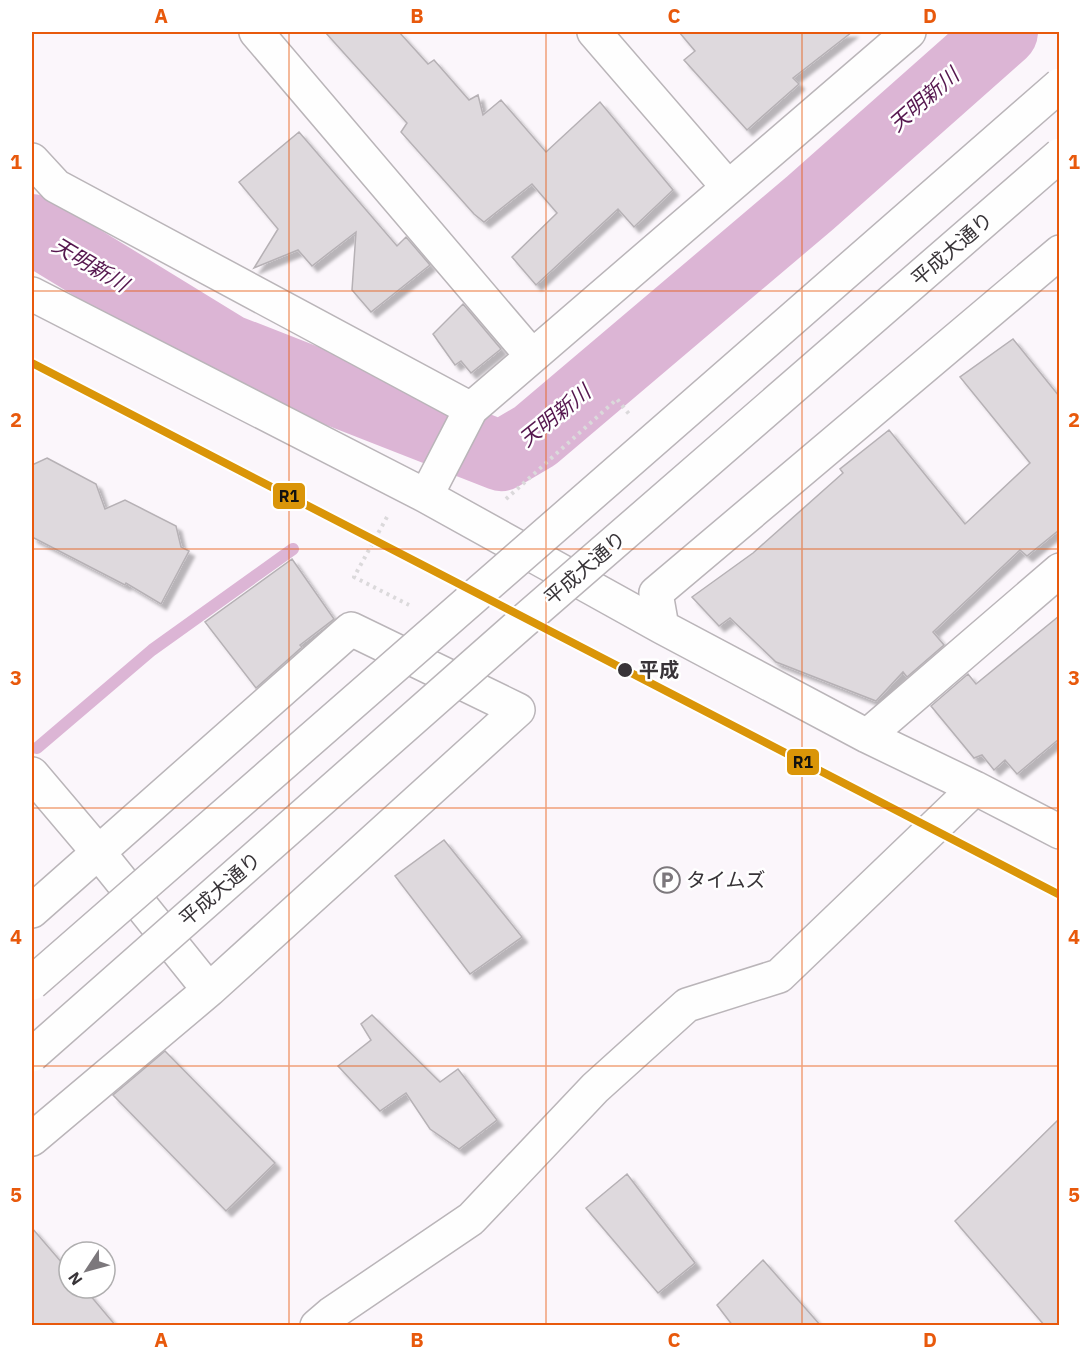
<svg xmlns="http://www.w3.org/2000/svg" width="1091" height="1357" viewBox="0 0 1091 1357" font-family="'IBM Plex Sans','Noto Sans JP',sans-serif">
  <style>
    .lines { fill: none; stroke-linecap: round; stroke-linejoin: round }
    .stream { stroke: #dcb5d5; stroke-width: 12 }
    .river { stroke: #dcb5d5; stroke-width: 70 }
    .building { fill: #ded9dd; stroke: #b6b1b5; stroke-width: 1.5; filter: url(#shadow) }
    .minor-casing { stroke: #bab5b9; stroke-width: 36 }
    .path { stroke: #dbd9db; stroke-width: 4; stroke-dasharray: 3 4.5; stroke-linecap: butt }
    .minor { stroke: #fefefe; stroke-width: 33 }
    .minor-bridge-casing { stroke: #bab5b9; stroke-width: 36; stroke-linecap: butt }
    .minor-bridge { stroke: #fefefe; stroke-width: 33 }
    .rail-1-casing { stroke: #fff; stroke-width: 12 }
    .rail-1 { stroke: #da9508; stroke-width: 8 }
    .grid { fill: none; stroke: #e8590c; stroke-width: 1.5; stroke-opacity: 0.55 }
    .stop-dot { fill: #383438; stroke: #fff; stroke-width: 2 }
    .labels { text-anchor: middle; stroke-width: 5; stroke-linejoin: round; paint-order: stroke }
    .street-label { font-size: 20px; fill: #383438; stroke: #fff }
    .stop-label { font-size: 20px; font-weight: bold; fill: #383438; stroke: #fff; text-anchor: start }
    .poi-label { font-size: 20px; fill: #383438; stroke: #fff; text-anchor: start }
    .water-label { font-size: 21px; font-style: italic; fill: #56174f; stroke: #fff }
    .line-badge { stroke: #fff; stroke-width: 2 }
    .pale-badge-label { font-size: 16px; text-anchor: middle; font-weight: bold; fill: #111 }
    .neatline { fill: none; stroke: #e8590c; stroke-width: 2 }
    .grid-label { font-size: 20px; text-anchor: middle; font-weight: bold; fill: #e8590c }
  </style>
  <defs>
    <filter id="shadow"><feDropShadow dx="5.5" dy="5.5" stdDeviation="1.5" flood-color="#0004"/></filter>
  </defs>
  <rect width="100%" height="100%" fill="#fbf6fb"/>
  <g class="lines">
    <path class="stream" d="M37,748L152,650L293,549"/>
    <path class="river" d="M32,229L228,349L501,456L535,436L810,203L1003,32"/>
  </g>
  <path class="building" d="M325,32H399L428,64L434,60L469,100L478,95L483,115L501,100L546,152L600,102L673,190L634,227L618,209L536,285L512,257L557,213L532,184L484,222L474,214L401,132L407,123Z
    M679,32H852L793,78L799,84L747,130L684,60L695,51Z
    M299,132L397,246L406,237L430,265L371,312L352,290L356,232L312,266L298,250L254,268L278,229L239,182Z
    M463,304L501,349L471,373L461,361L455,365L433,334Z
    M1013,339L1059,396V530L1027,556L1020,550L933,632L944,645L907,677L903,672L876,701L776,662L730,618L719,626L692,597L753,553L843,473L840,469L889,430L965,524L1030,463L960,377Z
    M47,458L96,484L105,509L125,500L176,526L181,547L189,551L161,604L126,583L125,585L32,537V465Z
    M292,559L334,619L300,645L302,647L256,688L205,622Z
    M1059,616V739L1017,774L1005,760L994,770L982,755L974,758L931,706L968,674L976,684Z
    M444,840L522,937L470,974L395,876Z
    M372,1015L440,1082L458,1069L497,1120L459,1149L430,1129L406,1093L380,1111L338,1066L371,1040L361,1024Z
    M165,1051L275,1163L226,1211L113,1095Z
    M1059,1119V1326H1045L955,1221Z
    M627,1174L695,1263L658,1293L586,1208Z
    M32,1228L69,1271V1288H84L116,1326H32Z
    M763,1260L821,1326H733L717,1305Z"/>
  <g class="lines">
    <g class="minor-casing">
      <path id="minor" d="M256,32L532,356
        M594,32L728,187
        M32,160L56,186L471,409
        M32,294L426,496L662,627L867,736L975,788L1060,832
        M426,496L471,409L909,32
        M662,627L656,593L1060,252
        M867,736L1060,570
        M32,774L99,853L209,990
        M32,911L351,629L518,710L209,990L32,1139
        M317,1326L331,1314L471,1219L595,1088L687,1005L779,976L975,788"/>
    </g>
    <path class="path" d="M506,499L617,399L629,414
      M387,517L354,577L409,605"/>
    <use href="#minor" class="minor"/>
    <g class="minor-bridge-casing">
      <path id="minor-bridge" d="M32,983L1060,85
        M32,1055L518,626L1060,155"/>
    </g>
    <use href="#minor-bridge" class="minor-bridge"/>
    <g class="rail-1-casing">
      <path id="rail-1" d="M32,363L1060,895"/>
    </g>
    <use href="#rail-1" class="rail-1"/>
  </g>
  <path class="grid" d="M289,32V1326M546,32V1326M802,32V1326M32,291H1060M32,549H1060M32,808H1060M32,1066H1060"/>
  <defs>
    <g id="parking-ring" transform="scale(1.35)"><circle r="9.5" fill="#fff" stroke="#7c787c" stroke-width="1.5"/><path d="M-3.5-5.5H1a3.5 3.5 0 0 1 0 7H-1V5.5H-3.5ZM-1-3.4V-.6H.8a1.4 1.4 0 0 0 0-2.8Z" fill="#7c787c"/></g>
  </defs>
  <g fill-rule="evenodd">
    <use href="#parking-ring" x="667" y="880"/>
  </g>
  <circle class="stop-dot" cx="625" cy="670" r="8"/>
  <g class="labels">
    <g class="street-label">
      <text transform="translate(952 249) rotate(-41)" y="7">平成大通り</text>
      <text transform="translate(585 568) rotate(-41)" y="7">平成大通り</text>
      <text transform="translate(220 889) rotate(-41)" y="7">平成大通り</text>
    </g>
    <g class="stop-label">
      <text x="639" y="677">平成</text>
    </g>
    <g class="poi-label">
      <text x="686" y="887">タイムズ</text>
    </g>
    <g class="water-label">
      <text transform="translate(924 100) rotate(-41)" y="7">天明新川</text>
      <text transform="translate(90 265) rotate(31)" y="7">天明新川</text>
      <text transform="translate(555 416) rotate(-39)" y="7">天明新川</text>
    </g>
  </g>
  <g class="line-badge">
    <rect x="272" y="482" width="34" height="28" rx="6" fill="#da9508"/>
    <rect x="786" y="748" width="34" height="28" rx="6" fill="#da9508"/>
  </g>
  <g class="pale-badge-label">
    <text x="289" y="502">R1</text>
    <text x="803" y="768">R1</text>
  </g>
  <rect width="1091" height="1357" fill="none" stroke="#ffffff" stroke-width="66"/>
  <g transform="translate(87 1270) rotate(234)"><circle r="28" fill="#ffffff" stroke="#afaeaf" stroke-width="1.5"/>
  <path d="M0-4.5L10 22L0 15L-10 22Z" fill="#7c787c"/>
  <text y="-9" font-size="16" font-weight="bold" text-anchor="middle" fill="#383438">N</text>
  </g>
  <rect x="33" y="33" width="1025" height="1291" class="neatline"/>
  <g class="grid-label">
    <text x="161" y="23">A</text>
    <text x="417" y="23">B</text>
    <text x="674" y="23">C</text>
    <text x="930" y="23">D</text>
    <text x="16" y="169">1</text>
    <text x="1074" y="169">1</text>
    <text x="16" y="427">2</text>
    <text x="1074" y="427">2</text>
    <text x="16" y="685">3</text>
    <text x="1074" y="685">3</text>
    <text x="16" y="944">4</text>
    <text x="1074" y="944">4</text>
    <text x="16" y="1202">5</text>
    <text x="1074" y="1202">5</text>
    <text x="161" y="1347">A</text>
    <text x="417" y="1347">B</text>
    <text x="674" y="1347">C</text>
    <text x="930" y="1347">D</text>
  </g>
</svg>
